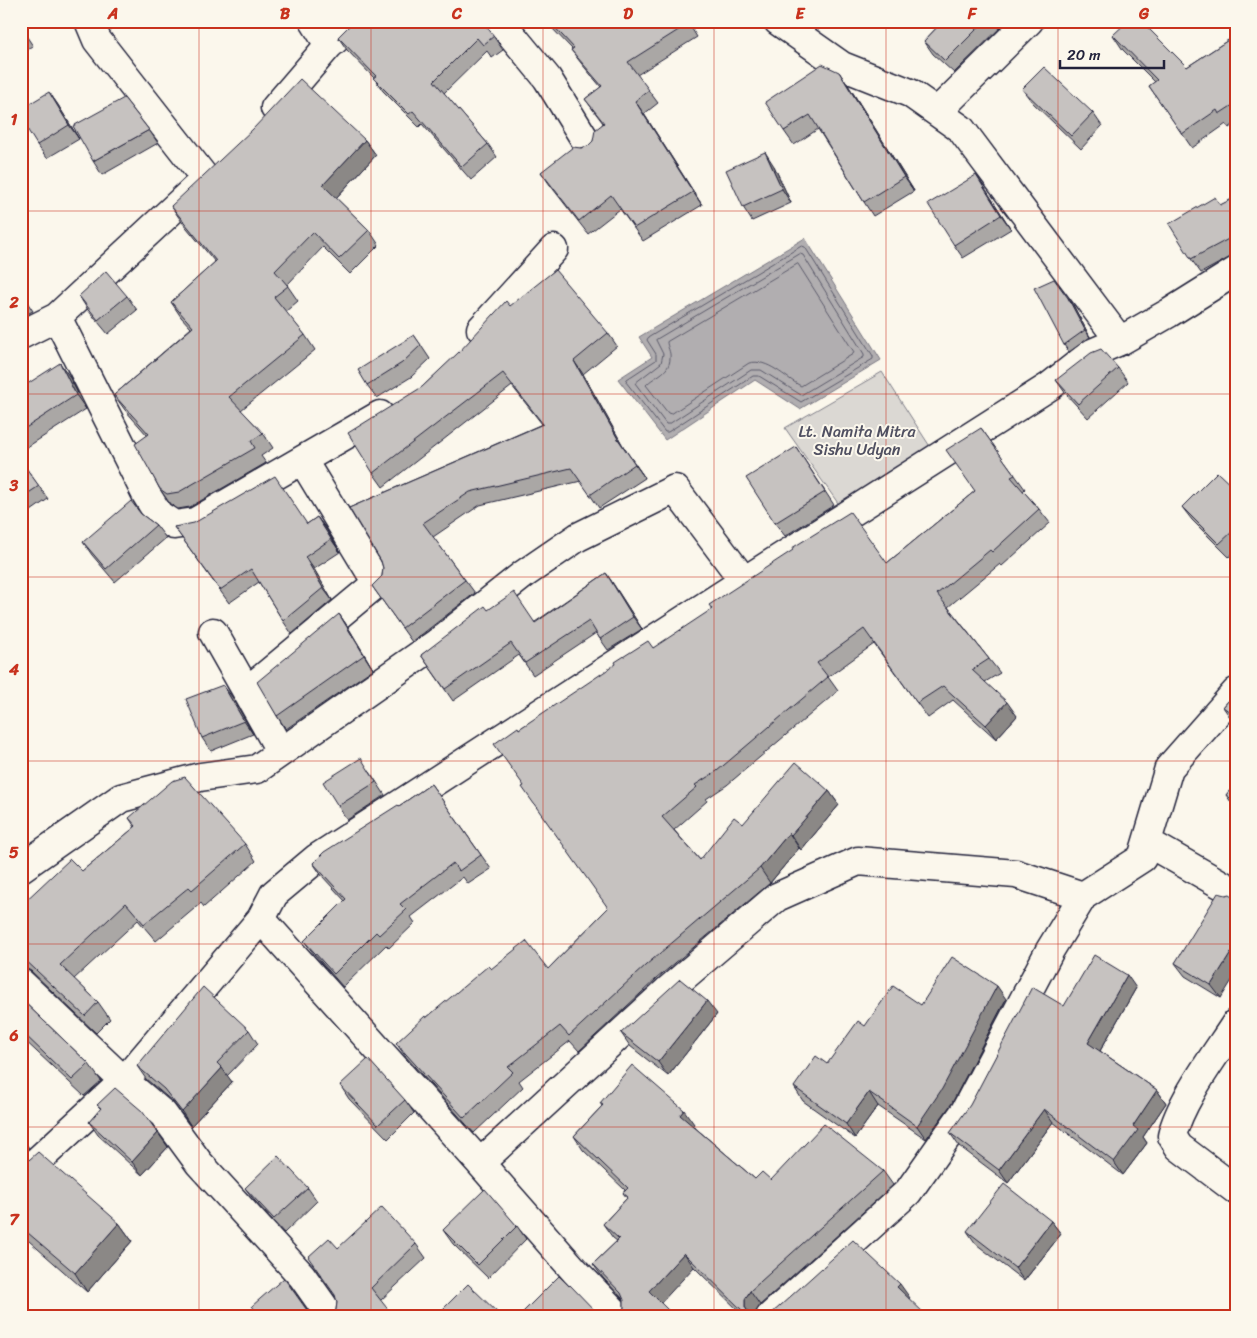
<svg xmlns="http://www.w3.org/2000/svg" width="1257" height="1338" viewBox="0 0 1257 1338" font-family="Sriracha,sans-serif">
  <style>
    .green { fill: #dbd8d3; stroke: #7e7d87 }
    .water { fill: #b1aeb0; stroke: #787681 }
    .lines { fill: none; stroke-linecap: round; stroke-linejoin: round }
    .shore { stroke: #5b5a6a; stroke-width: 1 }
    .minor-casing { stroke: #22223b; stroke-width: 31 }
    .minor { stroke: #fbf7ec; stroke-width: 28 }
    .wall { fill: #aaa7a5; stroke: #22223b }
    .shaded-wall { fill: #8b8886; stroke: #22223b }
    .building { fill: #c6c2c0; stroke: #22223b }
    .grid { fill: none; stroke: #c8321e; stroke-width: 1; stroke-opacity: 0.55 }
    .labels { text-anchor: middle; stroke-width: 4; stroke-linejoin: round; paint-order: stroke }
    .park-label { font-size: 16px; fill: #505061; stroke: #fbf7ec }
    .neatline { fill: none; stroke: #c8321e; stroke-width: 2 }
    .grid-label { font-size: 16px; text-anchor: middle; font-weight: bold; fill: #c8321e }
  </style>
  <rect width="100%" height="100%" fill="#fbf7ec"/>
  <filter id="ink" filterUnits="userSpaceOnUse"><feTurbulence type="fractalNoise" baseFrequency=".02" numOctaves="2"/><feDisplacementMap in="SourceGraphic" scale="10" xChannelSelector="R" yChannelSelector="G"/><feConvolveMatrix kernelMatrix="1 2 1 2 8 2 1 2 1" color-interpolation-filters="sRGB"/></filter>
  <g filter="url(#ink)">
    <path class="green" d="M882,372L931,448L840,506L785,428Z"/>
    <path class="water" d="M805,238L881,360L800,409L755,380L665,440L618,379L652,357L639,337Z"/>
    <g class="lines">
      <path class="shore" d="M802,246L805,247L873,356V359L801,402L759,376H753L668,432H665L626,382L627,379L656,360V354L647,340L648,338Z
        M800,254L803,255L864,354V357L801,395L761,370H751L669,424H666L635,383L661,363L663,354L656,340Z
        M798,264L854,352L853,354L801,386C785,378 768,358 749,363L671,414L668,413L646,385C654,376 670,373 670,358C671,352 667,347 667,342Z"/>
      <g class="minor-casing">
        <path id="minor" d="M89,21L97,40L205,178
          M314,21L329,45
          M500,21L547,78L589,146
          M778,21L842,66L910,93L961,129L1120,341
          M275,108L329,45L356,21
          M937,112L1029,21
          M57,317L146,494L159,515L174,525L195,522L380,415
          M481,329L554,249
          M21,335L57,317L201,183
          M213,632L281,752
          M247,691L377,583L303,461
          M1147,842L1236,893
          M21,868L121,798L200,777L257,769L437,643L524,574L578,537L675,489L744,581L1050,386L1092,353L1120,341L1169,313L1236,271
          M261,919L480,1163L575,1271L619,1317
          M21,983L124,1081L163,1114L199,1163L302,1276L331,1317
          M1236,1023C1216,1054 1180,1101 1172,1136L1179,1147L1236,1190
          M480,1163L667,991L777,897L858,861L1016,874L1083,896
          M21,1176L124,1081L261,919L274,894L317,858L744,581
          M770,1317L908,1192L965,1111L1050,950L1083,896L1142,858L1169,768L1236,692"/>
      </g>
      <use href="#minor" class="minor"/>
    </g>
    <path class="wall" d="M547,21H687L697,37L637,75L658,103L644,114L702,205L643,241L620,209L588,234L550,185L541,172L581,148L588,146L593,141L603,123L585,99L601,87L581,63L571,50L572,49L550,26Z
      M943,21H1007L954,73L933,54L924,41Z
      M485,24L503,50L492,58L487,51L444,93L488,144L497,157L471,180L422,124L419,127L383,91L374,78L347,50L338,37Z
      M21,28L33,46L21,54Z
      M1113,35L1187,67L1236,35V123L1229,128L1226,124L1192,148L1149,86L1155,82L1123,50Z
      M848,85L914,191L873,216L864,202L818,129L794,145L784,131Z
      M1022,89L1093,113L1102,126L1081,149L1032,102Z
      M49,92L58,105L79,139L47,158L37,145Z
      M149,130L158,143L102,175L93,161Z
      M365,140L376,155L336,198L369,230L379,245L350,274L323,247L287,285L298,301L285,312L305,335L315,350L241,410L263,433L273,448L261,456L266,463L190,507L178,509L170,504L160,489L147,435L125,410L114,395L191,328L181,317L171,302L215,262L182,222L171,206Z
      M774,166L791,203L752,221L743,207Z
      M976,175L1011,229L963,258L954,245Z
      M1236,197V254L1201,273L1191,259L1221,205Z
      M21,293L33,311L21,317Z
      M79,296H127L137,310L108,334L88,310Z
      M1073,305L1090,337L1069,352L1064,345Z
      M510,306L608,333L617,346L583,374L627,453L645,478L599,508L581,481L480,505L433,537L475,593L412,642L372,586L382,576L383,568L381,561L349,508L542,424L512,386L383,487L373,473L422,387Z
      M414,335L430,359L411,377L377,398L367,385Z
      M1118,368L1128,382L1088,418L1066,394L1056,380Z
      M69,376L86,409L21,451V388Z
      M981,428L1025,489L1023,491L1039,509L1050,523L1002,566L1000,564L948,607L989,659L1000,673L985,682L1017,716L996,739L953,700L928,718L874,644L828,677L838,691L727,785L706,799L707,801L674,830L700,860L743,824L829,791L839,805L801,850L799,848L770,883L656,979L579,1051L570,1041L519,1081L523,1087L474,1133L406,1057L396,1043L426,1018L491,969H548L608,908L519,729L653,648L887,563L975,491Z
      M796,447L834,505L785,536L775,523Z
      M21,461L48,499L21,518Z
      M1236,490V550L1229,557L1192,520L1182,507Z
      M141,514L156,525L166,538L115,582L92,555L83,542Z
      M317,517L326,529L340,552L314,569L332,600L292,634L283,621L259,582L229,603L174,527L307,524Z
      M606,573L642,629L608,650L596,633L533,675L519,655L453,701L421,655L488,610L535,622Z
      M339,614L348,627L373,669L286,729L277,716Z
      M1236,692V723L1232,720L1223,707Z
      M233,698L253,734L211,751L202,738Z
      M370,772L385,795L347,820L338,806Z
      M1236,783V809L1226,795Z
      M431,784L491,869L468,884L463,877L411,917L415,923L389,948L386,945L343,987L314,954L304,941L345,901L322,876L313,863L399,806Z
      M129,818L245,844L256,861L204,907L201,903L156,941L138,920L74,979L98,1002L110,1019L96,1033L31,971L25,968H21V905L82,871L135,827Z
      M1226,895L1221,998L1185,976L1175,963Z
      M1136,988L1100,1051L1157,1090L1166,1103L1143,1137L1147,1143L1123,1175L1053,1122L1008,1183L959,1146L950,1133L1064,1006Z
      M21,999L89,1064L101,1081L84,1096L21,1037Z
      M1006,999L952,1103L926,1139L878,1106L855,1138L803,1101L794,1087L827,1064L865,1026L921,1005Z
      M717,1014L668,1076L630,1046L621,1033Z
      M249,1030L258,1044L227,1076L232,1082L191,1126L173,1102L146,1079L137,1066Z
      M340,1085L405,1100L414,1113L388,1139L349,1099Z
      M600,1103L694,1124L692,1125L755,1179L771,1180L883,1171L893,1185L760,1305L755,1313V1317H745L694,1267L620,1314L624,1308V1300L603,1278L593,1264L617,1241L613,1238L603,1224L627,1198L623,1193L625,1190L583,1150L574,1136L602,1106Z
      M97,1105L168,1147L142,1175L98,1135L89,1122L101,1109Z
      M21,1137L29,1148L21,1155Z
      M21,1167L119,1223L132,1241L87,1292L21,1234Z
      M245,1188H308L317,1201L284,1233L255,1201Z
      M1051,1221L1061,1234L1024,1281L976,1244L967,1231Z
      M517,1226L526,1239L488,1278L453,1244L443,1230Z
      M416,1244L426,1258L381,1300L331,1316L336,1310L337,1302L335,1295L338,1248Z"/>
    <path class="shaded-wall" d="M839,72L848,85L914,191L904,177Z
      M49,92L58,105L79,139L69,125Z
      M635,101L644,114L702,205L693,192Z
      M365,140L376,155L334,200L323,185Z
      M765,152L774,166L791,203L782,189Z
      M976,175L985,188L1011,229L1001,215Z
      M1068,298L1073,305L1090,337L1085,330Z
      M574,361L583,374L627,453L645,478L618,439Z
      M60,363L69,376L86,409L76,395Z
      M317,517L326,529L340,552L331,539Z
      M305,557L314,569L332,600L323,588Z
      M606,573L614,585L642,629L633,617Z
      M339,614L348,627L373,669L364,655Z
      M223,685L233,698L253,734L244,721Z
      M1007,702L1017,716L996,739L986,725Z
      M829,791L839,805L801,850L791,835Z
      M789,833L799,848L770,883L760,868Z
      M1236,945V974L1221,998L1211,985Z
      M1127,975L1136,988L1097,1056L1088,1043Z
      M997,986L1006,999L952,1103L926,1139L917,1126Z
      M707,1001L717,1014L668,1076L658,1062Z
      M222,1068L232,1082L191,1126L182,1112Z
      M1157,1090L1166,1103L1143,1137L1147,1143L1123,1175L1114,1162L1133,1126Z
      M869,1092L878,1106L855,1138L846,1124Z
      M1044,1109L1053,1122L1008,1183L999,1170Z
      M684,1110L694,1124L690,1129L680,1115Z
      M158,1133L168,1147L142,1175L132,1162Z
      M1051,1221L1061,1234L1024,1281L1015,1268Z
      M119,1223L132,1241L87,1292L75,1273Z
      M684,1253L694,1267L659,1305L649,1291Z
      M900,1284L910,1298L907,1301L897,1287Z
      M750,1291L760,1305L755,1313V1317H751L745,1307V1299Z"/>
    <path class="building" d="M354,21H482L494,36L483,45L477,38L434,81L488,144L462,167L413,111L409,114L373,78L376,76L338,37Z
      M549,21H686L688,24L628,62L649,90L635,101L693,192L634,228L611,195L579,221L541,172L573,147L581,148L588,146L593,141L595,130L604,123L585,99L602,86L571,50L574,48Z
      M943,21H985L945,61L924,41Z
      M1128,21H1141L1187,67L1236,35V103L1219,114L1217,110L1182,134L1149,86L1157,80L1113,35Z
      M822,64L839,72L904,177L864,202L810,115L784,131L765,102Z
      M1044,67L1093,113L1071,136L1022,89Z
      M300,79L365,140L323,185L369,230L339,259L313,232L275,271L288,286L274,297L305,335L229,397L263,433L251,441L255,448L179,492L167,494L160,489L135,444L149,434L114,395L193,327L171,302L216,261L171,206L253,129Z
      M49,92L69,125L37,145L21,119V109Z
      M124,98L149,130L93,161L73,126Z
      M765,152L782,189L743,207L726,170Z
      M976,175L1001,215L954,245L928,204Z
      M1215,197L1220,205L1236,197V235L1191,259L1169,224Z
      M555,270L608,333L574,361L618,439L635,464L590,495L571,468L470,492L423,523L465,580L402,628L372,586L382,576L383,568L381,561L349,508L543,424L503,373L373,473L348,433L422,387L459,352L506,301L510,306Z
      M106,271L127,296L98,320L79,296Z
      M1054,279L1068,298L1085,330L1064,345L1034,288Z
      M414,335L421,345L402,363L367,385L358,370Z
      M1101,349L1118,368L1078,404L1056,380L1091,353Z
      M60,363L76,395L21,431V388Z
      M981,428L1015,475L1011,477L1039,509L992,552L990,550L937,594L989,659L972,670L1007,702L986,725L943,686L917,703L864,629L817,663L828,677L717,771L695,785L697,787L662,817L700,860L734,817L743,824L796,762L829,791L791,835L789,833L760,868L646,965L569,1036L560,1026L508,1067L513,1072L464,1118L396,1043L425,1016L426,1018L488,966L491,969L526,941L548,969L608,908L522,787L524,786L494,744L518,727L519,729L616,664L615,662L648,641L653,648L712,609L709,605L793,550L792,548L850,512L887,563L975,491L946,450Z
      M796,447L825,492L775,523L746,478Z
      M21,461L39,486L21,498Z
      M1217,472L1236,490V532L1234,530L1219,544L1182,507Z
      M275,476L307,524L317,517L331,539L305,557L323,588L283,621L251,569L220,590L174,527L194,523Z
      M131,501L141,514L156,525L106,569L83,542Z
      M606,573L633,617L600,639L589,621L525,663L511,643L445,689L421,655L485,606L488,610L514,592L535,623Z
      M339,614L364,655L277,716L257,682Z
      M223,685L244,721L202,738L186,699Z
      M1236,692V716L1223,707Z
      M361,758L376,782L338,806L323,782Z
      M185,777L245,844L192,890L189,887L144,924L126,903L60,965L98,1002L85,1016L21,956V905L70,859L82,871L136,826L129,818L172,781Z
      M1236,783V802L1226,795Z
      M431,784L481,855L459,871L453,863L400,904L406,910L379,935L376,932L334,974L304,941L346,899L313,863L324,852L398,805L399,806Z
      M1218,893L1226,895L1230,894L1236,898V945L1211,985L1175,963Z
      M1094,955L1127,975L1088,1043L1157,1090L1133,1126L1138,1130L1114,1162L1044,1109L999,1170L950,1133L970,1105L1032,987L1064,1006Z
      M952,957L997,986L942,1089L917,1126L869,1092L846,1124L794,1087L816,1056L827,1064L858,1021L865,1026L893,986L921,1005Z
      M680,979L707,1001L658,1062L621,1033Z
      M203,987L249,1030L217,1063L222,1068L182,1112L164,1089L137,1066Z
      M21,999L89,1064L72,1080L21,1031Z
      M368,1059L405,1100L378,1125L340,1085Z
      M632,1065L684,1110L680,1115L755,1179L762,1172L771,1180L824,1124L883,1171L750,1291L745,1299V1307L749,1314L754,1317H749L684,1253L649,1291L675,1317H615L620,1314L624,1308V1300L621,1293L593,1264L619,1239L603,1224L628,1197L623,1193L628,1188L574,1136L603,1105L600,1103Z
      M115,1088L142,1111L158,1133L132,1162L89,1122L101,1108L97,1105Z
      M38,1152L119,1223L75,1273L21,1227V1167Z
      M278,1156L308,1188L274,1219L245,1188Z
      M1004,1184L1051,1221L1015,1268L967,1231Z
      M485,1189L517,1226L478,1265L443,1230Z
      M382,1207L416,1244L371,1288L394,1317H329L331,1316L336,1310L337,1302L335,1295L308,1257L329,1238L338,1248Z
      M853,1240L900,1284L897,1287L928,1317H766L770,1315Z
      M559,1276L569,1286L570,1285L598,1314L603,1317H518Z
      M284,1278L309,1313L314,1317H261L252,1306Z
      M468,1284L502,1317H445L440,1312Z"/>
  </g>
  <path class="grid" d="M199,21V1317M371,21V1317M543,21V1317M714,21V1317M886,21V1317M1058,21V1317M21,211H1236M21,394H1236M21,577H1236M21,761H1236M21,944H1236M21,1127H1236"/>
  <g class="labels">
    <g class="park-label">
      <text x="857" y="437">Lt. Namita Mitra<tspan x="857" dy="18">Sishu Udyan</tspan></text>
    </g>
  </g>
  <rect width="1257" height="1338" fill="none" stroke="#fbf7ec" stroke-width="55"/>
  <path d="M1060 60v8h104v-8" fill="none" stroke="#22223b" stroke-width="2.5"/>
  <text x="1067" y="60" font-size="15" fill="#22223b" stroke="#fbf7ec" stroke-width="4" paint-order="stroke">20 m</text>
  <rect x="28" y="28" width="1202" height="1282" class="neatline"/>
  <g class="grid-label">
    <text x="113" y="19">A</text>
    <text x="285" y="19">B</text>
    <text x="457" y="19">C</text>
    <text x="628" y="19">D</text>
    <text x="800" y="19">E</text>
    <text x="972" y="19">F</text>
    <text x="1144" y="19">G</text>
    <text x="14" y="125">1</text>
    <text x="14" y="308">2</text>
    <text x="14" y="491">3</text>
    <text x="14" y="675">4</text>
    <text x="14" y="858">5</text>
    <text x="14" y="1041">6</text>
    <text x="14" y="1225">7</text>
  </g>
</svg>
